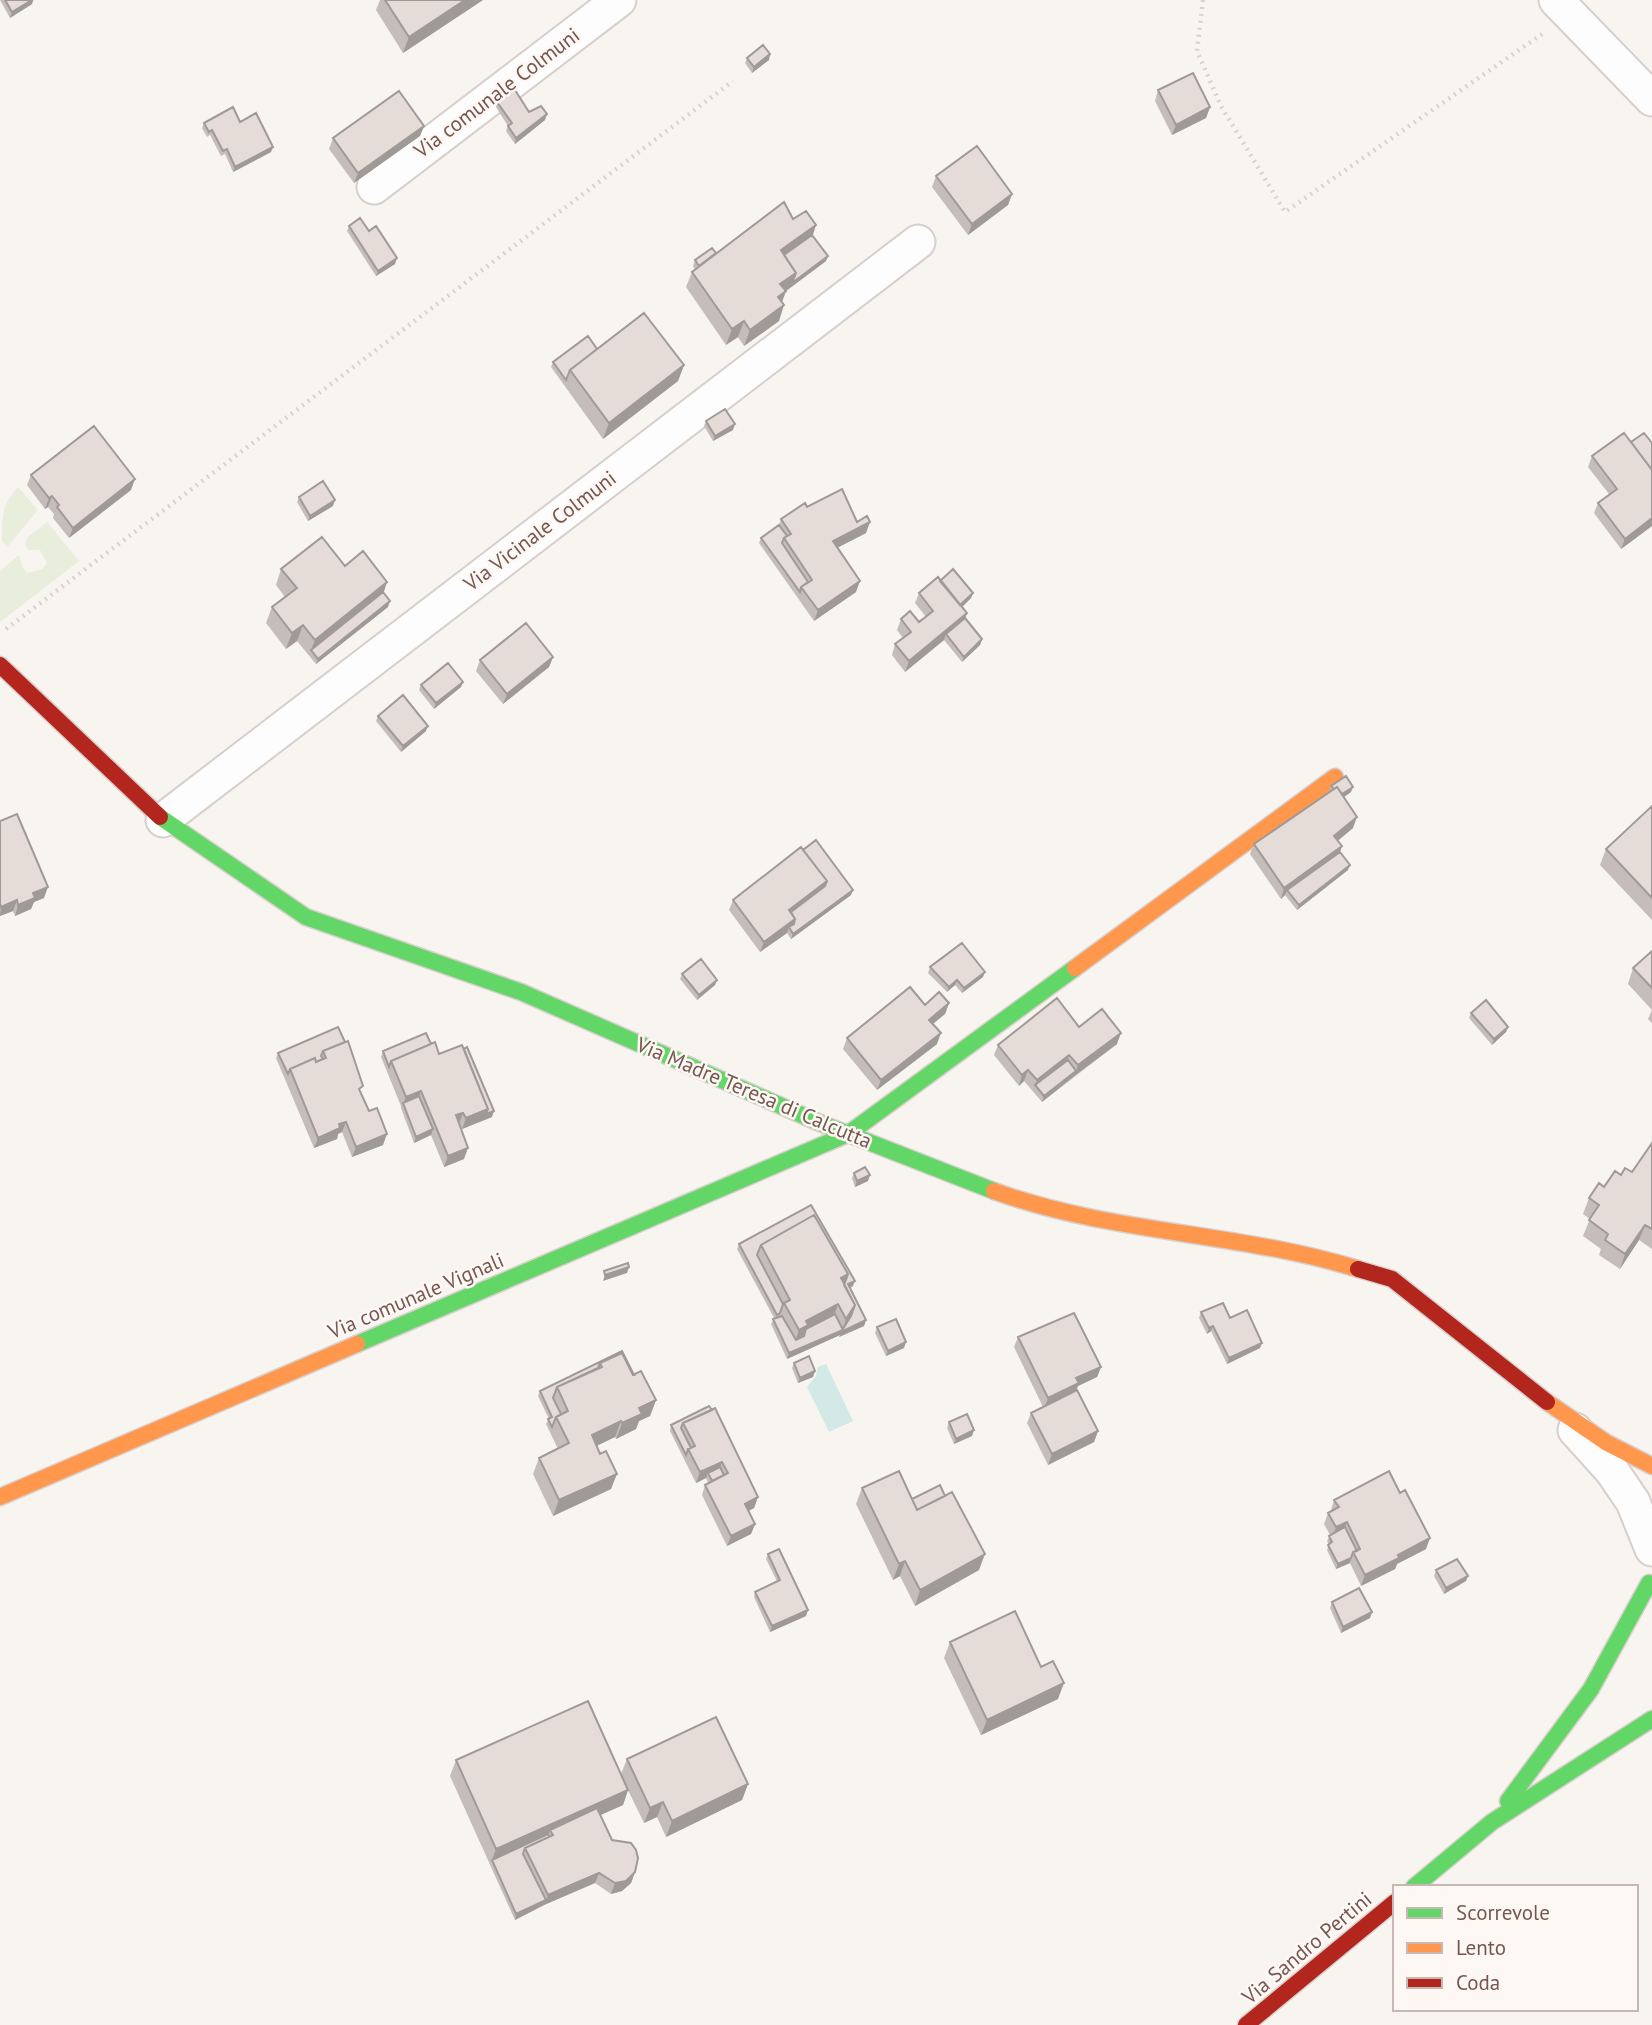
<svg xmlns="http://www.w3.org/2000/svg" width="1652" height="2025" viewBox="0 0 1652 2025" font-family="'PT Sans',sans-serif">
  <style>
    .green { fill: #e9eddc }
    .water { fill: #d3e9e6 }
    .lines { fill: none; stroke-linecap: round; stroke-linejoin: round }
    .street-casing { stroke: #d7cfcc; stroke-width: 37 }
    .fast-casing { stroke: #d8cfcc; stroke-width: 19 }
    .slow-casing { stroke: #d8cfcc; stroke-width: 19 }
    .jam-casing { stroke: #d8cfcc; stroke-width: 19 }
    .path { stroke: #dad2d1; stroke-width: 4.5; stroke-dasharray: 2 5; stroke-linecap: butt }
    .street { stroke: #fefdfd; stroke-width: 33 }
    .fast { stroke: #63d668; stroke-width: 16 }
    .slow { stroke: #ff974d; stroke-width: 16 }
    .jam { stroke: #b3261e; stroke-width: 16 }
    .wall { fill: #c5bdba }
    .shaded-wall { fill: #a09a97 }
    .building { fill: #e5dcd8; stroke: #a09a97; stroke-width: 2 }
    .labels { text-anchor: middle; stroke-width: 5; stroke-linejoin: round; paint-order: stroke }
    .street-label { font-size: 21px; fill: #755752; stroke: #fef8f4 }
  </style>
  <rect width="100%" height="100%" fill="#f8f4f0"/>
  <path class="green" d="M18,487L38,510L7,547L2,541C3,513 0,509 18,487Z
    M47,522L79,561L0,622V571L19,555L22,566L27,573L43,569L47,563L40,550H28L25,543L28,537Z"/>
  <path class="water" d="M826,1364L853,1421L829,1432L807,1387L816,1376L818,1367Z"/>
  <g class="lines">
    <g class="street-casing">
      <path id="street" d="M1556,0L1652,99
        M374,187L619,0
        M163,820L918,242
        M1575,1430L1612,1471L1633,1502L1652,1549"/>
    </g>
    <g class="fast-casing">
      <path id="fast" d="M160,817L306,917L521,992L820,1123L994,1191
        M357,1344L848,1134L1075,968
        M1508,1801L1591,1689L1649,1583
        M1414,1887L1492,1822L1652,1719"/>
    </g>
    <g class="slow-casing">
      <path id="slow" d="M1075,968L1335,777
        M994,1191C1112,1234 1239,1232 1358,1269
        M1547,1402L1607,1443L1652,1466
        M0,1497L357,1344"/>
    </g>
    <g class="jam-casing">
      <path id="jam" d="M0,665L160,817
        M1358,1269L1392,1279L1547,1402
        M1246,2025L1395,1902"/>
    </g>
    <path class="path" d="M1203,0L1197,51L1221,106L1285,212L1542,34
      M6,629L733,81"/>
    <use href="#street" class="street"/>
    <use href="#fast" class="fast"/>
    <use href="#slow" class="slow"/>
    <use href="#jam" class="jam"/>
  </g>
  <path class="wall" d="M0,0H33L32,4L10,18Z
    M380,0H483L403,53L376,10Z
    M747,58L769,60L752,73L745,63Z
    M1158,90L1210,107L1206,118L1172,135L1155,101Z
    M497,102L529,112L545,120L515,144L506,131L508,126L496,107Z
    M240,122L271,152L233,172L225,154L221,156L210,135L207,137L202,128L204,123Z
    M424,126L420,136L354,183L329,149L333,138Z
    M936,176L1012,194L1008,205L968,235L932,187Z
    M793,219L812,235L826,261L786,291L782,302L779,321L744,346L738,337L726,345L686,287L692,272L695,269L693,266L695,260L716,253Z
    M349,226L369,231L395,264L376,276L347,231Z
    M597,349L684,365L678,381L603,439L551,367L553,362Z
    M706,421L733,430L713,441L704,426Z
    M1631,442L1652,526L1621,549L1594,513L1598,503L1609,494L1588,467L1592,456Z
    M31,475L131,490L69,538L53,518L54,514L48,507L45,509L27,485Z
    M299,497L333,506L308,521L297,502Z
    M807,507L857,522L866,533L837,548L856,592L814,621L759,543L761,538L779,525L781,519Z
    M345,566L383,592L388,607L316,664L297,641L286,649L266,623L272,607L285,597L276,585L281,569Z
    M940,581L973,593L971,598L962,607L967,613L965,618L982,639L980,645L962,662L944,640L905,672L892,655L895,644L903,638L897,630L901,619L919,622L926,617L915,603L919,593Z
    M553,657L549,667L503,704L476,671L480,660Z
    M421,685L461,687L434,709L419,690Z
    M378,716L426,731L401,752L376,721Z
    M1331,786L1351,792L1344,797L1353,828L1338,841L1342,846L1340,852L1348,870L1297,910L1285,895L1281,899L1250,854L1254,844L1330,792Z
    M1652,806V920L1600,865L1606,849Z
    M0,821L44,898L34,902L31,909L15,916L13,911L0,916Z
    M851,895L791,939L787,933L760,952L729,910L733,900Z
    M1652,951V1023L1648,1019L1652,1010L1628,984L1633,968Z
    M930,967L983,977L962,993L955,985L947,992L928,973Z
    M682,974L715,985L697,1000L680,979Z
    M949,1003L945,1014L933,1024L937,1044L877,1090L843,1049L847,1038L925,1005Z
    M1471,1013L1508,1027L1506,1032L1492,1045L1469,1018Z
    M338,1027L360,1092L383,1145L352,1157L342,1132L338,1134L337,1139L314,1148L276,1058L278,1053Z
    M1079,1027L1117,1044L1042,1102L1024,1081L1019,1086L994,1055L998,1045Z
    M431,1044L492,1117L462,1129L459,1124L464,1159L444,1167L431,1135L414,1143L401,1108V1106L381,1057L383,1051Z
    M1652,1143V1249L1639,1240L1620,1269L1599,1255L1601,1249L1583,1236L1590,1219L1583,1214L1589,1198L1621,1175L1632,1172Z
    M854,1173L868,1181L855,1187L852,1178Z
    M811,1205L853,1286L850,1288L866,1320L864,1326L839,1337L840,1335L787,1359L771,1324L774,1318L737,1249L739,1244Z
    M1201,1312L1230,1318L1260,1348L1227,1364L1211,1331L1207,1334L1199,1318Z
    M877,1327L904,1348L886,1356L875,1333Z
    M1018,1337L1101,1367L1097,1377L1078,1386L1076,1390L1098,1431L1094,1442L1048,1465L1027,1423L1031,1413L1043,1407L1014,1347Z
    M622,1351L634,1375L656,1400L650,1416L639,1421L636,1429L616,1439L615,1437L596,1446L611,1489L553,1516L533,1474L539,1458L558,1449L546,1424L549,1419L538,1396L540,1391Z
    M794,1363L815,1371L813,1377L798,1383L792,1368Z
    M709,1406L758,1497L754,1508L749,1511L755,1524L751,1534L727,1546L702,1495L705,1485L708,1483L706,1478L696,1483L670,1431L671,1425Z
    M949,1422L972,1436L954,1444L947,1428Z
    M862,1488L912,1499L979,1570L915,1606L900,1576L893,1580L856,1504Z
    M1334,1500L1426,1549L1397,1564L1395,1569L1361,1586L1350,1563L1336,1569L1327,1550L1329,1545L1327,1541L1330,1535L1324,1524L1328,1513L1331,1512V1510Z
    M768,1554L806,1616L770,1632L754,1597L755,1592L777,1581L766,1559Z
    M1436,1570L1466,1581L1444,1594L1434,1576Z
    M1332,1602L1370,1618L1341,1633L1330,1608Z
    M950,1642L1058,1699L981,1735L944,1658Z
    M627,1759L748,1784L742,1800L666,1837L657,1817L644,1823L628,1790L623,1805L600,1815L612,1840L635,1872L631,1883L622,1891L611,1894L595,1883L544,1905L515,1920L450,1776L456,1760L621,1774Z"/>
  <path class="shaded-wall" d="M32,0H33L32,4L10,18L12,12Z
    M465,0H483L403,53L409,37Z
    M770,54L769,60L752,73L754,67Z
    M1210,107L1206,118L1172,135L1176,125Z
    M547,114L545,120L515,144L516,138Z
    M424,126L420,136L354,183L358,173Z
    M273,147L271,152L233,172L235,167Z
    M1012,194L1008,205L968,235L972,224Z
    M816,225L811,241L777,261L781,250Z
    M828,256L826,261L790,288L792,283Z
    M397,258L395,264L376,276L378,271Z
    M796,273L790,288L774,299L780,284Z
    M786,291L780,307L778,297Z
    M784,305L779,321L744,346L750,330Z
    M744,321L738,337L726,345L732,329Z
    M684,365L678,381L603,439L609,423Z
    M735,424L733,430L713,441L715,436Z
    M135,479L131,490L69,538L73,528Z
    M52,496L48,507L45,509L49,498Z
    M335,500L333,506L308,521L310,516Z
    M1652,518V526L1621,549L1625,539Z
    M870,522L866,533L829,552L833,541Z
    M860,581L856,592L814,621L818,610Z
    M387,582L382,598L311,650L315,640Z
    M973,593L971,598L955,614L957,609Z
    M390,601L388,607L316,664L318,659Z
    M967,613L963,624L946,634L944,640L905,672L909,661Z
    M303,625L297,641L286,649L292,633Z
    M982,639L980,645L962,662L964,657Z
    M553,657L549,667L503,704L507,694Z
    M463,682L461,687L434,709L436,703Z
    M428,726L426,731L401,752L403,746Z
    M1353,787L1351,792L1337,802L1339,796Z
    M1357,817L1353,828L1331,846L1334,836Z
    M1342,846L1338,857L1287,890L1285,895L1281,899L1284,888Z
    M1350,865L1348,870L1297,910L1299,905Z
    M827,881L823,891L788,915L789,910Z
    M48,887L44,898L34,902L31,909L15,916L18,905L33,893Z
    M853,890L851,895L791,939L793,934Z
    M17,900L13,911L0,916L1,907Z
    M795,919L792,929L789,927L787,933L760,952L764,942Z
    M985,972L983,977L962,993L964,988Z
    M717,980L715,985L697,1000L699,995Z
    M957,980L955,985L947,992L949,987Z
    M949,1003L945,1014L925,1030L929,1020Z
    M1508,1027L1506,1032L1492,1045L1494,1039Z
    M941,1033L937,1044L877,1090L881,1080Z
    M1121,1033L1117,1044L1074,1076L1078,1065Z
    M1069,1055L1066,1066L1035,1085L1037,1080Z
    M1028,1070L1024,1081L1019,1086L1022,1075Z
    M1076,1071L1074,1076L1042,1102L1044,1096Z
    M421,1091L417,1102L403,1104L406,1097Z
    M488,1109L494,1111L492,1117L462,1129L466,1118Z
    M463,1113L459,1124L456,1115Z
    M346,1122L342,1132L338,1134L337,1139L314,1148L318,1138L339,1124Z
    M433,1129L431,1135L414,1143L416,1137Z
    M387,1134L383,1145L352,1157L356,1147Z
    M468,1148L464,1159L444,1167L448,1156Z
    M870,1175L868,1181L855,1187L857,1181Z
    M1645,1225L1639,1240L1620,1269L1625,1254Z
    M629,1267L627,1273L603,1281L605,1275Z
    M848,1274L843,1290L841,1278Z
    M855,1281L853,1286L846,1290L848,1284Z
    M838,1304L833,1319L802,1341L794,1345L799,1330L806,1321Z
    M855,1305L849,1321L866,1320L864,1326L839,1337L840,1335L787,1359L789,1353L843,1330L842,1331L846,1319Z
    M1213,1326L1211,1331L1207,1334L1209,1328Z
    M906,1342L904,1348L886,1356L888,1351Z
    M1262,1343L1260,1348L1227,1364L1229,1358Z
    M1101,1367L1097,1377L1078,1386L1075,1394L1044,1409L1048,1398L1076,1378Z
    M815,1371L813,1377L798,1383L800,1378Z
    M656,1400L650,1416L639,1421L636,1429L616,1439L622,1423L639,1408Z
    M621,1421L615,1437L586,1451L592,1435Z
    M974,1430L972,1436L954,1444L956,1439Z
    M1098,1431L1094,1442L1048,1465L1052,1454Z
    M722,1462L718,1473H708L706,1478L696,1483L700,1472Z
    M617,1474L611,1489L553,1516L559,1500Z
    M758,1497L754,1508L742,1514L745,1504Z
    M1347,1522L1343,1532L1332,1538L1336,1527Z
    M755,1524L751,1534L727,1546L731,1536Z
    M1430,1538L1426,1549L1397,1564L1395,1569L1361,1586L1365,1575L1398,1555Z
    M985,1554L979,1570L915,1606L920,1590Z
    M1351,1558L1350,1563L1336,1569L1338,1564Z
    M905,1561L900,1576L893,1580L899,1564Z
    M1468,1576L1466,1581L1444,1594L1446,1588Z
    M808,1610L806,1616L770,1632L772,1626Z
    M1372,1612L1370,1618L1341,1633L1343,1627Z
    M1064,1683L1058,1699L981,1735L987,1720Z
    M748,1784L742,1800L666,1837L672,1821Z
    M628,1790L623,1805L552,1837L553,1835L550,1830L547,1840L492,1860L496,1849Z
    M663,1802L657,1817L644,1823L650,1808Z
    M635,1872L631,1883L622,1891L611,1894L615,1883Z
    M599,1873L595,1883L544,1905L515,1920L516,1914L546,1900L548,1895Z"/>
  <path class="building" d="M5,0H32L12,12Z
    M385,0H465L409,37Z
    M763,45L770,54L754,67L747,58Z
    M1193,73L1210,107L1176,125L1158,90Z
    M515,90L529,112L541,106L547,114L516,138L508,126L512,123L497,102Z
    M399,91L424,126L358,173L333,138Z
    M233,107L240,122L256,113L273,147L235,167L227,149L223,151L212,130L209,132L204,123Z
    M977,146L1012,194L972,224L936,176Z
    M784,202L793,219L806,211L816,225L781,250L796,273L780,284L786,291L778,297L784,305L750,330L744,321L732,329L692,272Z
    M360,218L369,231L376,226L397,258L378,271L349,226Z
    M812,235L828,256L792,283L796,273L784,255Z
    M712,248L716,253L699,266L695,260Z
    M644,313L684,365L609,423L570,370Z
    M588,336L597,349L570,370L566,380L553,362Z
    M725,409L735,424L715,436L706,421Z
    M94,426L135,479L73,528L57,507L59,505L52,496L49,498L31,475Z
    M1624,433L1652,470V518L1625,539L1598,503L1617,489L1592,456Z
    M1644,433L1652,443V470L1631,442Z
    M323,481L335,500L310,516L299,497Z
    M842,489L857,522L867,516L870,522L833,541L860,581L818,610L801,587L812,580L784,538L791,534L781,519L805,503L807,507Z
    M779,525L787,536L784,538L782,543L808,582L801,587L800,592L761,538Z
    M322,537L345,566L363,551L387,582L315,640L303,625L292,633L272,607L297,588L281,569Z
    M953,569L973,593L960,605L940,581Z
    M938,577L967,613L909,661L895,644L911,632L901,619L910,611L919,622L933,611L919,593Z
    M383,592L390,601L318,659L311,650Z
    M965,618L982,639L964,657L946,634Z
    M526,623L553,657L507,694L480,660Z
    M448,663L463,682L436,703L421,685Z
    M403,695L428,726L403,746L378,716Z
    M1346,776L1353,787L1342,794L1337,787L1334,789L1331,786Z
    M1337,787L1357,817L1334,836L1342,846L1284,888L1254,844Z
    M1652,806V898L1606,849Z
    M17,814L48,887L33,893L35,898L18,905L17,900L1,907L0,904V821Z
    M816,840L853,890L793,934L789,927L794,924L795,919L791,912L825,886L827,881L803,850Z
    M801,847L827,881L789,910L795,919L764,942L733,900Z
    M1340,852L1350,865L1299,905L1287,890Z
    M962,943L985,972L964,988L957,980L949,987L930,967Z
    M1652,951V988L1633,968Z
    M701,959L717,980L699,995L682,974Z
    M910,987L925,1005L939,992L949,1003L929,1020L941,1033L881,1080L847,1038Z
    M1057,998L1079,1027L1102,1009L1121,1033L1078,1065L1069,1055L1037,1080L1028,1070L1022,1075L998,1045Z
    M1486,1000L1508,1027L1494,1039L1471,1013Z
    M338,1027L345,1042L323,1051L321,1056L323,1059L316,1062L315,1058L290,1069L288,1074L278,1053Z
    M426,1033L431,1044L391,1061L389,1067L383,1051Z
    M348,1041L363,1086L359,1089L369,1111L377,1108L387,1134L356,1147L346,1122L339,1124L340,1128L318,1138L290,1069L315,1058L316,1062L326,1058L323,1051Z
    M435,1042L439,1054L462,1045L488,1109L466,1118L463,1113L456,1115L468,1148L448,1156L421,1091L406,1097L391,1061Z
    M467,1047L494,1111L486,1114L488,1109L464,1049Z
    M1068,1060L1076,1071L1044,1096L1035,1085Z
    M419,1096L433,1129L416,1137L403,1103Z
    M1652,1143V1229L1645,1225L1625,1254L1605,1240L1608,1234L1589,1220L1599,1205L1589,1198L1599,1183L1604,1187L1615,1171L1621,1175L1625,1168L1632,1172Z
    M865,1167L870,1175L857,1181L854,1173Z
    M811,1205L855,1281L848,1284L866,1320L841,1332L851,1316L855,1305L844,1285L848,1274L814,1215L761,1245L757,1255L783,1304L780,1313L777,1315L739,1244Z
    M814,1215L848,1274L841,1278L855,1305L846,1319L838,1304L806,1321L808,1325L799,1330L784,1303L790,1300L761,1245Z
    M628,1263L629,1267L605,1275L604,1271Z
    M1223,1303L1230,1318L1247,1310L1262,1343L1229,1358L1213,1326L1209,1328L1201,1312Z
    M1074,1313L1101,1367L1076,1378L1079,1383L1048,1398L1018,1337Z
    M835,1314L843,1330L789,1353L773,1319L782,1316L796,1340L804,1336L806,1329Z
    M896,1319L906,1342L888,1351L877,1327Z
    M622,1351L634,1375H633L622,1353L600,1363L598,1368L557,1387L553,1398L561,1414L556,1417L552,1427L548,1419L552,1417L540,1391Z
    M622,1353L633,1375L641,1371L656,1400L639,1408L642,1414L622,1423L621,1421L592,1435L600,1454L606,1451L617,1474L559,1500L539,1458L569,1443L556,1417L568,1411L557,1387L602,1367L600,1363Z
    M809,1356L815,1371L800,1378L794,1363Z
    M1077,1390L1098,1431L1052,1454L1031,1413Z
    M709,1406L712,1410L683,1423L681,1428L691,1448L688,1449L686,1455L671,1425Z
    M715,1408L758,1497L745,1504L755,1524L731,1536L705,1485L728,1473L722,1462L700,1472L688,1449L695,1446L683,1423Z
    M967,1414L974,1430L956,1439L949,1422Z
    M720,1467L724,1475L712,1481L708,1473Z
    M899,1471L917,1510L952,1492L985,1554L920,1590L905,1561L899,1564L862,1488Z
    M1389,1471L1400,1493L1405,1490L1430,1538L1398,1555L1399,1558L1365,1575L1353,1552L1360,1549L1347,1522L1336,1527L1328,1513L1339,1507L1334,1500Z
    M940,1485L945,1496L917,1510L912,1499Z
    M1345,1527L1357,1551L1353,1552L1351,1558L1338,1564L1328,1545L1332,1542L1329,1536Z
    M779,1549L808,1610L772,1626L755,1592L780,1580L768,1554Z
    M1457,1559L1468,1576L1446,1588L1436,1570Z
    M1359,1588L1372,1612L1343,1627L1332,1602Z
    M1015,1611L1041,1667L1053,1661L1064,1683L987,1720L950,1642Z
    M588,1701L628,1790L496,1849L456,1760Z
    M716,1717L748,1784L672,1821L663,1802L650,1808L627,1759Z
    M597,1808L612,1840L631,1843L636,1850L638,1858L635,1872L626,1881L615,1883L599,1873L548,1895L525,1848L553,1835L550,1830Z
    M548,1834L549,1837L525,1848L523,1854L546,1900L516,1914L492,1860Z"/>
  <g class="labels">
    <g class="street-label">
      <text transform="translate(497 93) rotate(-37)" y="7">Via comunale Colmuni</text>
      <text transform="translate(540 531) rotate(-37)" y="7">Via Vicinale Colmuni</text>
      <text transform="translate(754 1093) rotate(23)" y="7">Via Madre Teresa di Calcutta</text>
      <text transform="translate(416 1296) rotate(-23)" y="7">Via comunale Vignali</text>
      <text transform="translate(1307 1948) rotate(-40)" y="7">Via Sandro Pertini</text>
    </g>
  </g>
  <rect x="1393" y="1885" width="245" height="126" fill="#fef8f4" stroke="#c7b8b3" stroke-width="2"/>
  <rect x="1407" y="1908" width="35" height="10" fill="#63d668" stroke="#c7b8b3" stroke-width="2"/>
  <text x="1456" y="1920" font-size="21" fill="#755752">Scorrevole</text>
  <rect x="1407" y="1943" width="35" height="10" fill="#ff974d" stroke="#c7b8b3" stroke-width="2"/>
  <text x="1456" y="1955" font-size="21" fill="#755752">Lento</text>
  <rect x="1407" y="1978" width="35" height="10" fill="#b3261e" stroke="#c7b8b3" stroke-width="2"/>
  <text x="1456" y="1990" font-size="21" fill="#755752">Coda</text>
</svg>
